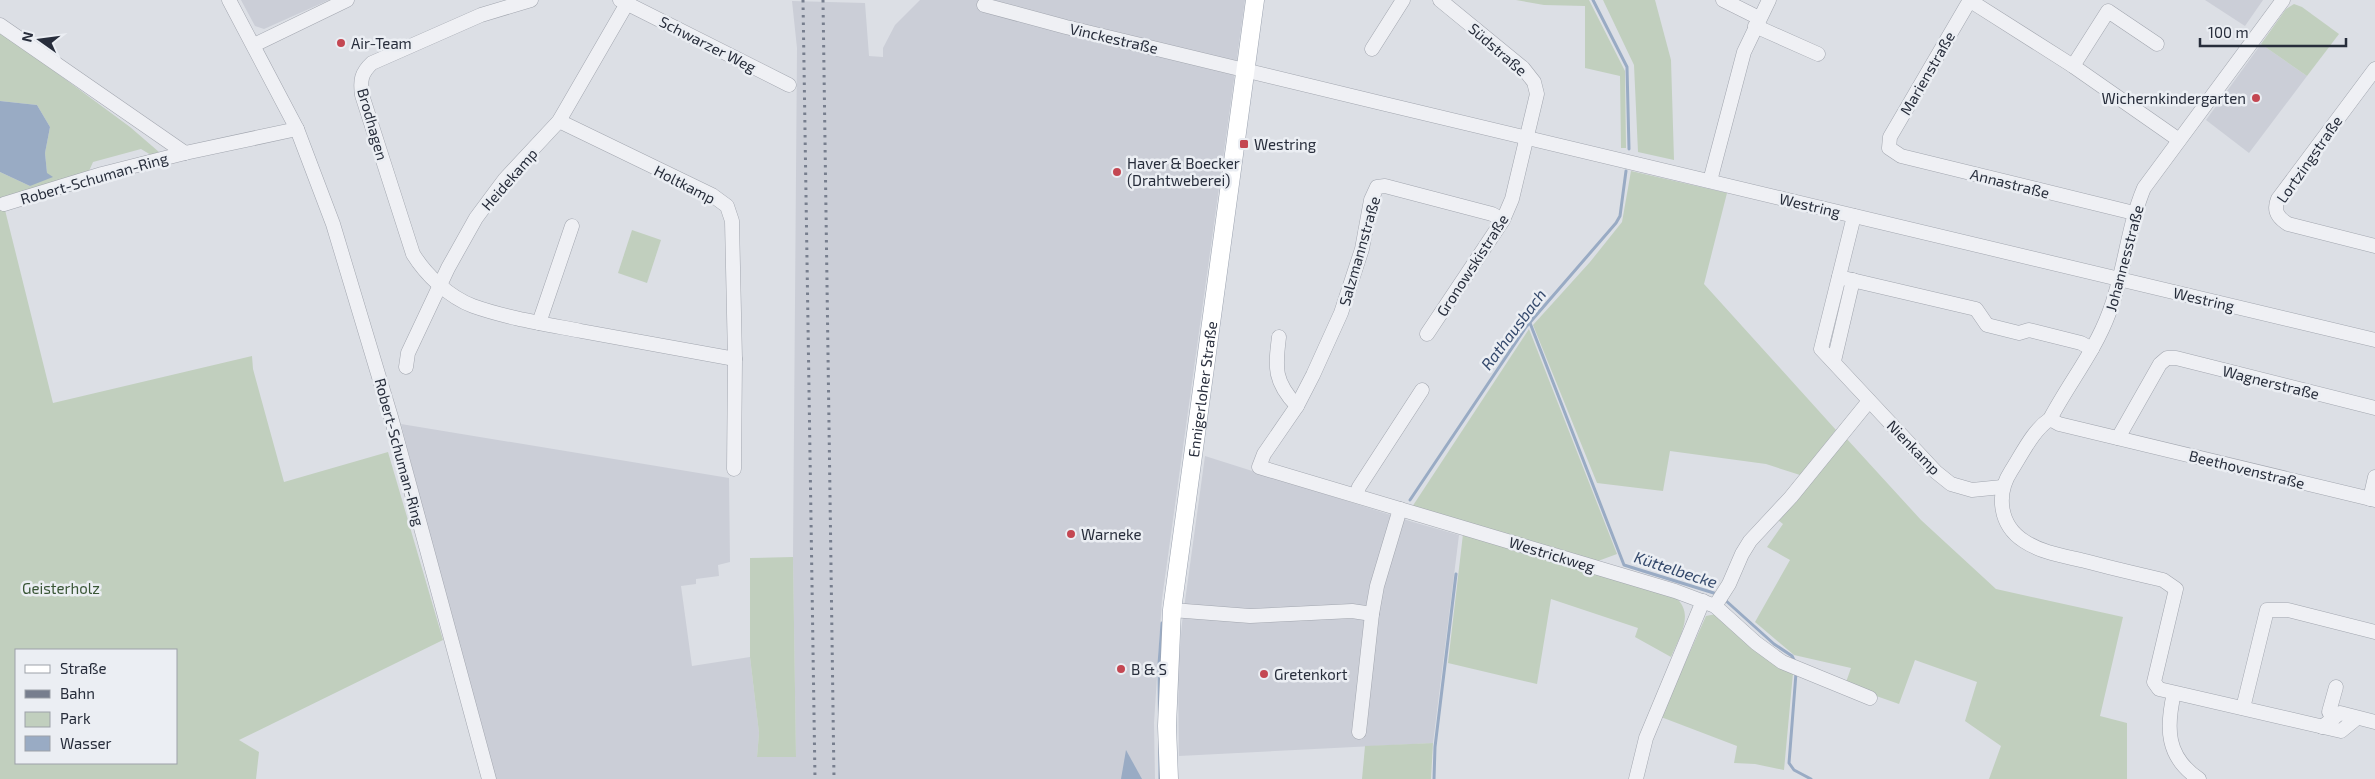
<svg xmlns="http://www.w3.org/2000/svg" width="2375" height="779" font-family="'Exo 2',sans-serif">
	<rect width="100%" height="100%" fill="#dcdfe5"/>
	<g fill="#cbced7">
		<polygon points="241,0 329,0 264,29 255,26"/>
		<polygon points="920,0 1245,0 1162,599 1154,723 1155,779 493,779 401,424 729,478 730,562 718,565 719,576 696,579 696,584 681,586 692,666 750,657 759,733 757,757 796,757 793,557 797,48 792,1 865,3 869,56 883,57 883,48 895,25"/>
		<polygon points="2205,0 2263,0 2245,26"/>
		<polygon points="2261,44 2307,76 2249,153 2206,120"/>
		<polygon points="1205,456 1413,522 1459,535 1433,743 1179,756 1178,670 1182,623"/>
	</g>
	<g fill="#c1cfbe" fill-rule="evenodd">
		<polygon points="1516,0 1589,0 1625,71 1626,148 1621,148 1620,76 1585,68 1585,6 1544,5"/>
		<polygon points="1603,0 1655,0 1671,60 1674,160 1638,152 1634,65"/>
		<polygon points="2294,4 2302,7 2339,34 2307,76 2261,44 2286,9"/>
		<polygon points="0,31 130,127 159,152 151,155 141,149 93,162 89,171 0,199 0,172 30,186 47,173 45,153 50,127 37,105 0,101"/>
		<polygon points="1631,171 1727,193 1704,284 1836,430 1800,475 1766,464 1670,451 1663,491 1597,483 1533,325 1590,262 1622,222"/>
		<path d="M0,210H5L53,403L252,356L253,369L284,482L388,452L443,640L239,740L259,752L256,779H0ZM16,650H176V763H16Z"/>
		<polygon points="632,230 661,240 647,283 618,273"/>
		<polygon points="1529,329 1617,554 1598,561 1412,507"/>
		<polygon points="1846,438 1921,520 1996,589 2123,617 2100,716 2127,723 2127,779 1989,779 2001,746 1965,721 1977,682 1915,660 1899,704 1845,685 1851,668 1794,655 1755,622 1790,560 1767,547 1783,524 1778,520"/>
		<path d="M1463,534L1676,598C1695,614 1679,638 1671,657L1635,637L1638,628L1551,599L1537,684L1448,663Z"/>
		<polygon points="793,557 796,757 757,757 759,733 750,657 750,558"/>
		<polygon points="1716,614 1793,673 1784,770 1755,764 1734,763 1737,746 1661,717 1706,616"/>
		<polygon points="1433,743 1431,779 1362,779 1365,746"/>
	</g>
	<g fill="#99abc4">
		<polygon points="0,101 37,105 50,127 45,153 47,173 53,177 30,186 0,172"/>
		<polygon points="1126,750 1142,779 1121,779"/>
	</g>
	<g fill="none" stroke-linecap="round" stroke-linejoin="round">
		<g stroke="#99abc4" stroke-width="3">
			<polyline points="1593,0 1627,67 1629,149"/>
			<polyline points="1530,323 1624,565 1717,594"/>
			<polyline points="1410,500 1526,327 1616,223 1620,216 1626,171"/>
			<polyline points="1724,599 1774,644 1792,656 1796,664"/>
			<polyline points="1796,673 1789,763 1794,770 1811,779"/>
			<polyline points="1160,779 1159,664 1162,623"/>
			<polyline points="1434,779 1435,747 1456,574"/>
		</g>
		<defs>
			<g id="minor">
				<polyline points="229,0 297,129 333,224 391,417 489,779"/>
				<path d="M531,0L481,15L372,63C361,73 360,81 362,95L413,254C426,275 449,297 473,306C507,318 545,324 581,331C632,340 683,350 735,359"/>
				<polyline points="620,0 789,85"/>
				<polyline points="1723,0 1759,18"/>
				<polyline points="1969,0 2073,66 2179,140"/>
				<polyline points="1970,0 1890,137 1889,148 1901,156 2134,213"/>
				<path d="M2283,0L2144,188C2127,228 2125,272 2109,313C2095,351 2069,383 2050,419C2033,430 2022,454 2011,471C1996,494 1999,525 2024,541C2042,553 2064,556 2085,561C2111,568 2137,574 2163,580L2176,589L2154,682L2159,689L2341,731L2357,718"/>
				<polyline points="984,5 1066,27 1385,104 2375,340"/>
				<polyline points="0,25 185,153"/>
				<polyline points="1755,26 1818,54"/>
				<polyline points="254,45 347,0"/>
				<polyline points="1372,49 1403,0"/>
				<polyline points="2073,66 2108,11 2157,44"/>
				<path d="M2375,69L2278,199C2273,211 2278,218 2288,224L2375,246"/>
				<polyline points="559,121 712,195 727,206 732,221 735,359 734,469"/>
				<polyline points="1710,181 1744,52 1769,0"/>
				<polyline points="4,204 102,174 185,153 297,129"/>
				<polyline points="1854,216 1821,349 1936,472 1951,484 1972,490 2002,487"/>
				<polyline points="1503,220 1492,214 1385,186 1377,187 1371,200 1362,249 1341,313 1313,375 1297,406 1264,454 1259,467 1675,591 1715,606 1756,643 1782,662 1870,698"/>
				<polyline points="1839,277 1976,309 1987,325 2019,333 2029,330 2081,343 2092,349"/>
				<polyline points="539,323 572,226"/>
				<polyline points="1427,334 1503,220 1512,199 1537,94 1534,82 1523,68 1440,0"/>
				<path d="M1279,337C1275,368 1274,382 1297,406"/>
				<polyline points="1834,361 1853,280"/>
				<polyline points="406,367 408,353 448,268 476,218 505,179 559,121 629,0"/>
				<polyline points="2050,419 2059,424 2375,500"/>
				<polyline points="2118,438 2160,364 2167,358 2176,358 2375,408"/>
				<polyline points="1356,495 1359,487 1422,390"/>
				<polyline points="2370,499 2375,477"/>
				<polyline points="1715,606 1729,584 1742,554 1750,541 1791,497 1869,401"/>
				<polyline points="1172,610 1250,616 1352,611 1372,614"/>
				<path d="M2174,693C2166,728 2166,757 2199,779"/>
				<polyline points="2243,708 2267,610 2288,610 2375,632"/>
				<polyline points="2334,718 2329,712 2336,687"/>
				<polyline points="2322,727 2340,713 2375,722"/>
				<polyline points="1359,732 1372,614 1377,586 1400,509"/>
				<polyline points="1636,779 1646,738 1703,601"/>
			</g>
			<g id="major">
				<path id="s1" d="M1169,779L1167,726L1172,610L1255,0"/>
			</g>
		</defs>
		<use href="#minor" stroke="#a2a6af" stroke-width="15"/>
		<use href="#major" stroke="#9ca3b0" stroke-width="19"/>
		<use href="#minor" stroke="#eff0f4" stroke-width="14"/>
		<use href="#major" stroke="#fff" stroke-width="18"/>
		<g stroke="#777e8e" stroke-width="3" stroke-dasharray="2.5 5" stroke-linecap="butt">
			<polyline points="803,0 815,779"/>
			<polyline points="823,0 834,779"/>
		</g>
	</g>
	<g fill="#c44752" stroke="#ebeef3" stroke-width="2">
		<circle cx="341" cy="43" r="5"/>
		<circle cx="2256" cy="98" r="5"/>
		<rect x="1239" y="139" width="10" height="10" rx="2.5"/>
		<circle cx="1117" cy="172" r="5"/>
		<circle cx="1071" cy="534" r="5"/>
		<circle cx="1121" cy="669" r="5"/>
		<circle cx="1264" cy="674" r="5"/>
	</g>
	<g text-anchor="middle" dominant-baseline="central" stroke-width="5" stroke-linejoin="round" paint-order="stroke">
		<g font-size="15" fill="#272d3b" stroke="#ebeef3">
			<text transform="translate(1114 38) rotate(13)">Vinckestraße</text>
			<text transform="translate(708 44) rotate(27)">Schwarzer Weg</text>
			<text transform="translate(1498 49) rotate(41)">Südstraße</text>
			<text transform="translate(1927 73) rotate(-60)">Marienstraße</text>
			<text transform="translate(373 124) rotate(74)">Brodhagen</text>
			<text transform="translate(2309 159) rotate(-55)">Lortzingstraße</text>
			<text transform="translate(94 178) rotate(-16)">Robert-Schuman-Ring</text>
			<text transform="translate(509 179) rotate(-49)">Heidekamp</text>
			<text transform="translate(2010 183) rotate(14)">Annastraße</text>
			<text transform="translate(685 184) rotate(27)">Holtkamp</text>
			<text transform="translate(1810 205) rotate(13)">Westring</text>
			<text transform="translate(1359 251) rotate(-74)">Salzmannstraße</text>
			<text transform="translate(2124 258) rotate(-75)">Johannesstraße</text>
			<text transform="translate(1472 265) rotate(-57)">Gronowskistraße</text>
			<text transform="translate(2204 299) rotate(13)">Westring</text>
			<text transform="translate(2271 382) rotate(14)">Wagnerstraße</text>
			<text stroke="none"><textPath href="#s1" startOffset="392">Ennigerloher Straße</textPath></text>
			<text transform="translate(1914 447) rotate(46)">Nienkamp</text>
			<text transform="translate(400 452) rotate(75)">Robert-Schuman-Ring</text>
			<text transform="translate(2247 469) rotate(14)">Beethovenstraße</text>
			<text transform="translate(1552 554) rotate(17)">Westrickweg</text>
		</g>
		<g font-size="15" fill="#272d3b" stroke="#ebeef3" text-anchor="start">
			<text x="351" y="43">Air-Team</text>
			<text x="2246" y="98" text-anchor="end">Wichernkindergarten</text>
			<text x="1254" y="144">Westring</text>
			<text x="1127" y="163">Haver &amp; Boecker<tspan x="1127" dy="17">(Drahtweberei)</tspan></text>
			<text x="1081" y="534">Warneke</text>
			<text x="1131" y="669">B &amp; S</text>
			<text x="1274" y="674">Gretenkort</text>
		</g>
		<g font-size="15" fill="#395535" stroke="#ebeef3">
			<text x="61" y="588">Geisterholz</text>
		</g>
		<g font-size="16" font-style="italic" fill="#34496c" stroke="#ebeef3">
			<text transform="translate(1513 329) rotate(-53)">Rathausbach</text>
			<text transform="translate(1676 569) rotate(18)">Küttelbecke</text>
		</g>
	</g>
	<rect x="15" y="649" width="162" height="115" fill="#ebeef3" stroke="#9da1a9"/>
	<rect x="25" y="665" width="25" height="8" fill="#ffffff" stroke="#9da1a9"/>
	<text x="60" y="674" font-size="15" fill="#272d3b">Straße</text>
	<rect x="25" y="690" width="25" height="8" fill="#777e8e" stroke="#9da1a9"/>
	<text x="60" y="699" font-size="15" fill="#272d3b">Bahn</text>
	<rect x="25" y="712" width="25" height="15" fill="#c1cfbe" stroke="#9da1a9"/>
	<text x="60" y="724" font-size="15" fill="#272d3b">Park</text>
	<rect x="25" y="736" width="25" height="15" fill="#99abc4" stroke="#9da1a9"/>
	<text x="60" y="749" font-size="15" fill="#272d3b">Wasser</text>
	<g transform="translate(40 40) rotate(284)" stroke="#ebeef3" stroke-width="4" paint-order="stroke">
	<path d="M0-4L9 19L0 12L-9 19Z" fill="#272d3b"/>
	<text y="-8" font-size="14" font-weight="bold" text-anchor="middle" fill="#272d3b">N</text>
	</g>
	<path d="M2200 38v8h146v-8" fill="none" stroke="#272d3b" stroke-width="2.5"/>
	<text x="2208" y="38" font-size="15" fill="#272d3b" stroke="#ebeef3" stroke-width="4" paint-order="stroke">100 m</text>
</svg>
